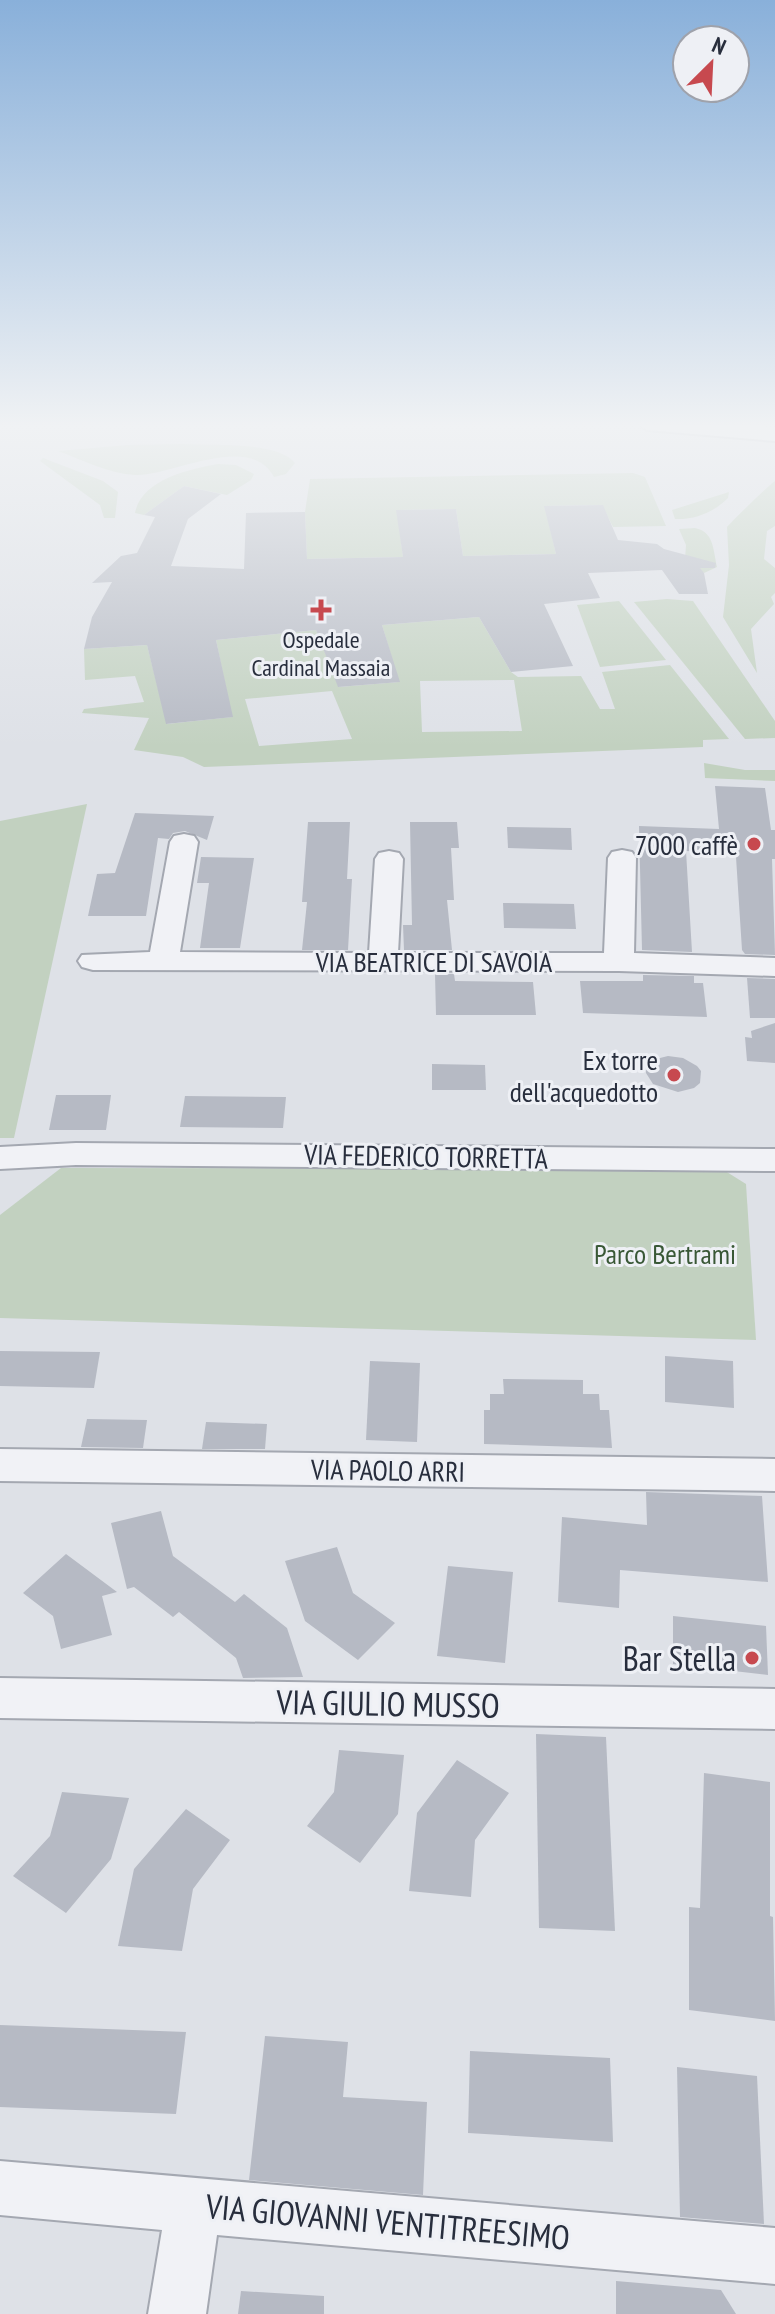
<svg xmlns="http://www.w3.org/2000/svg" width="775" height="2314" font-family="'PT Sans Narrow',sans-serif">
	<rect width="100%" height="100%" fill="#dee1e7"/>
	<g fill="#c2d1c0" fill-rule="evenodd">
		<path d="M184,444C212,446 277,441 295,463L286,474L274,477C250,431 169,477 135,475C109,474 83,460 58,451L128,445Z"/>
		<polygon points="43,458 103,481 118,492 115,518 104,518 100,505 40,461"/>
		<path d="M218,464L236,465L254,474L251,480L227,495L184,486L144,515L135,513C141,480 189,469 218,464Z"/>
		<polygon points="633,473 645,477 666,526 613,527 602,505 545,506 556,554 463,556 456,509 397,510 403,557 307,559 305,512 310,479"/>
		<path d="M775,481V526L767,531L764,559L775,568V593L771,597L774,604L751,629L757,673L723,617L729,565L727,527C731,522 771,483 775,481Z"/>
		<path d="M729,492L728,498C714,512 695,520 675,519L672,510Z"/>
		<path d="M695,528C714,532 713,549 717,567L704,573L685,559L686,545L679,529Z"/>
		<polygon points="667,599 693,601 775,721 775,738 745,739 634,602"/>
		<polygon points="619,601 666,660 600,667 577,605"/>
		<path d="M479,617L511,672L518,677L581,676L600,709H615L602,672L670,665L729,739L703,740V747L204,767L183,757L134,750L149,718L82,713L84,709L144,702L135,676L85,680L84,649L147,645L167,724L232,717L216,640L316,630L339,687L399,682L382,625ZM514,680L522,731L422,732L420,681ZM332,691L352,739L259,746L245,699Z"/>
		<polygon points="704,763 745,770 775,770 775,781 705,778"/>
		<polygon points="87,804 14,1138 0,1138 0,821"/>
		<polygon points="61,1168 722,1169 746,1184 756,1340 0,1318 0,1215"/>
	</g>
	<g fill="#b6bac4">
		<polygon points="184,486 221,494 188,519 171,566 244,569 246,513 305,512 307,559 403,557 396,510 456,509 463,556 556,554 544,506 603,505 618,540 657,544 664,549 716,563 715,568 700,568 704,573 708,594 679,594 662,570 588,573 600,598 544,604 573,666 511,672 479,617 382,625 400,682 338,687 316,630 216,640 233,717 166,724 147,645 84,649 92,617 112,582 92,583 121,556 137,553 155,517 144,515"/>
		<polygon points="715,786 765,788 771,830 775,830 775,859 772,859 775,955 745,954 742,950 736,857 733,853 686,851 692,952 642,950 639,826 719,829"/>
		<polygon points="135,813 214,816 207,840 185,831 173,833 169,839 158,838 146,916 88,916 97,874 115,873"/>
		<polygon points="308,822 350,822 347,879 352,879 348,950 302,950 307,902 302,902"/>
		<polygon points="410,822 457,822 459,848 451,848 454,900 447,900 452,950 404,950 403,925 412,925"/>
		<polygon points="507,827 571,828 572,850 508,848"/>
		<polygon points="201,857 254,858 240,948 200,948 209,883 197,883"/>
		<polygon points="503,903 574,904 576,929 504,928"/>
		<polygon points="435,974 454,974 455,981 533,982 536,1015 436,1015"/>
		<polygon points="643,975 694,976 694,983 703,983 707,1017 583,1013 580,981 643,981"/>
		<polygon points="747,978 775,979 775,1018 750,1018"/>
		<polygon points="775,1023 775,1063 747,1061 745,1037 752,1038 751,1031"/>
		<polygon points="668,1056 683,1058 697,1066 701,1071 700,1083 694,1088 678,1092 653,1084 646,1073 646,1068 656,1059"/>
		<polygon points="432,1064 485,1065 486,1090 432,1090"/>
		<polygon points="56,1095 111,1095 106,1130 49,1130"/>
		<polygon points="185,1096 286,1097 283,1128 180,1127"/>
		<polygon points="0,1351 100,1352 94,1388 0,1386"/>
		<polygon points="665,1356 733,1361 734,1408 665,1402"/>
		<polygon points="370,1361 420,1363 417,1442 366,1440"/>
		<polygon points="503,1379 583,1380 583,1394 599,1394 600,1410 609,1410 612,1448 484,1444 484,1410 490,1410 490,1394 504,1394"/>
		<polygon points="87,1419 147,1420 143,1448 81,1447"/>
		<polygon points="206,1422 267,1424 265,1449 202,1449"/>
		<polygon points="646,1492 762,1496 768,1582 620,1570 619,1608 558,1602 562,1517 647,1525"/>
		<polygon points="161,1511 173,1556 235,1602 244,1594 287,1628 303,1677 243,1678 236,1658 179,1612 173,1617 134,1587 127,1589 111,1523"/>
		<polygon points="337,1547 353,1593 395,1623 358,1660 305,1621 285,1561"/>
		<polygon points="66,1554 117,1592 102,1596 112,1635 61,1649 53,1616 23,1593"/>
		<polygon points="448,1566 513,1572 505,1663 437,1656"/>
		<polygon points="673,1616 766,1626 768,1675 673,1664"/>
		<polygon points="536,1734 606,1737 615,1931 539,1928"/>
		<polygon points="339,1750 404,1755 398,1814 360,1863 307,1826 334,1792"/>
		<polygon points="457,1760 509,1793 475,1840 471,1897 409,1891 417,1813"/>
		<polygon points="704,1773 770,1782 770,1916 773,1917 775,2021 689,2010 689,1907 700,1908"/>
		<polygon points="62,1792 129,1798 111,1859 66,1913 13,1876 50,1836"/>
		<polygon points="186,1809 230,1840 193,1889 182,1951 118,1946 134,1869"/>
		<polygon points="0,2025 186,2032 176,2114 0,2107"/>
		<polygon points="265,2036 348,2042 343,2097 427,2102 423,2195 249,2180"/>
		<polygon points="470,2051 610,2058 613,2142 468,2133"/>
		<polygon points="677,2067 757,2076 764,2224 680,2217"/>
		<polygon points="616,2281 721,2290 736,2314 616,2314"/>
		<polygon points="241,2291 324,2296 324,2314 238,2314"/>
	</g>
	<g fill="none" stroke-linecap="round" stroke-linejoin="round">
		<defs>
			<g id="minor">
				<polygon points="184,834 194,836 198,842 180,952 369,953 375,859 379,853 389,851 399,853 403,859 398,953 604,953 608,858 612,852 622,850 632,852 636,858 634,953 775,958 775,976 619,971 93,970 82,967 78,961 82,955 150,952 170,842 174,836"/>
				<polygon points="76,1143 775,1149 775,1171 76,1165 0,1169 0,1147"/>
				<polygon points="0,1449 775,1459 775,1491 0,1481"/>
				<polygon points="0,1678 775,1689 775,1729 0,1718"/>
				<polygon points="0,2161 775,2228 775,2284 217,2235 206,2314 148,2314 162,2230 0,2215"/>
			</g>
			<polygon id="tertiary" points="636,423 735,423 775,427 775,441 647,430"/>
		</defs>
		<use href="#minor" stroke="#a4a8b1" stroke-width="4"/>
		<use href="#tertiary" stroke="#a4a8b1" stroke-width="4"/>
		<use href="#minor" fill="#f1f2f6" fill-rule="evenodd"/>
		<use href="#tertiary" fill="#f1f2f6" fill-rule="evenodd"/>
	</g>
	<linearGradient id="sky" x2="0" y2="1"><stop stop-color="#89b0da"/><stop offset="0.57" stop-color="#f0f2f4"/><stop offset="1" stop-color="#f0f2f4" stop-opacity="0"/></linearGradient>
	<rect width="775" height="747" fill="url(#sky)"/>
	<g fill="#c7494f" stroke="#eef0f5" stroke-width="3">
		<path d="M317 598h8v8h8v8h-8v8h-8v-8h-8v-8h8z"/>
		<circle cx="754" cy="844" r="8"/>
		<circle cx="674" cy="1075" r="8"/>
		<circle cx="752" cy="1658" r="8"/>
	</g>
	<g text-anchor="middle" dominant-baseline="central" stroke-width="6" stroke-linejoin="round" paint-order="stroke">
		<g font-size="24" fill="#282e3d" stroke="#eef0f5">
			<text x="321" y="639">Ospedale<tspan x="321" dy="28">Cardinal Massaia</tspan></text>
		</g>
		<g font-size="28" fill="#282e3d" stroke="#eef0f5" text-anchor="end">
			<text x="738" y="844">7000 caffè</text>
			<text x="658" y="1059">Ex torre<tspan x="658" dy="32">dell'acquedotto</tspan></text>
		</g>
		<g font-size="28" fill="#282e3d" stroke="#eef0f5">
			<text x="434" y="961">VIA BEATRICE DI SAVOIA</text>
			<text transform="translate(426 1156) rotate(1)">VIA FEDERICO TORRETTA</text>
			<text transform="translate(388 1470) rotate(1)">VIA PAOLO ARRI</text>
		</g>
		<g font-size="28" fill="#395836" stroke="#eef0f5">
			<text x="665" y="1253">Parco Bertrami</text>
		</g>
		<g font-size="34" fill="#282e3d" stroke="#eef0f5" text-anchor="end">
			<text x="736" y="1658">Bar Stella</text>
		</g>
		<g font-size="34" fill="#282e3d" stroke="#eef0f5">
			<text transform="translate(388 1703) rotate(1)">VIA GIULIO MUSSO</text>
			<text transform="translate(388 2221) rotate(5)">VIA GIOVANNI VENTITREESIMO</text>
		</g>
	</g>
	<g transform="translate(711 64) rotate(24)"><circle r="38" fill="#eef0f5" stroke="#9fa2ab" stroke-width="2"/>
	<path d="M0-6L14 30L0 20L-14 30Z" fill="#c7494f"/>
	<text y="-12" font-size="22" font-weight="bold" text-anchor="middle" fill="#282e3d">N</text>
	</g>
</svg>
